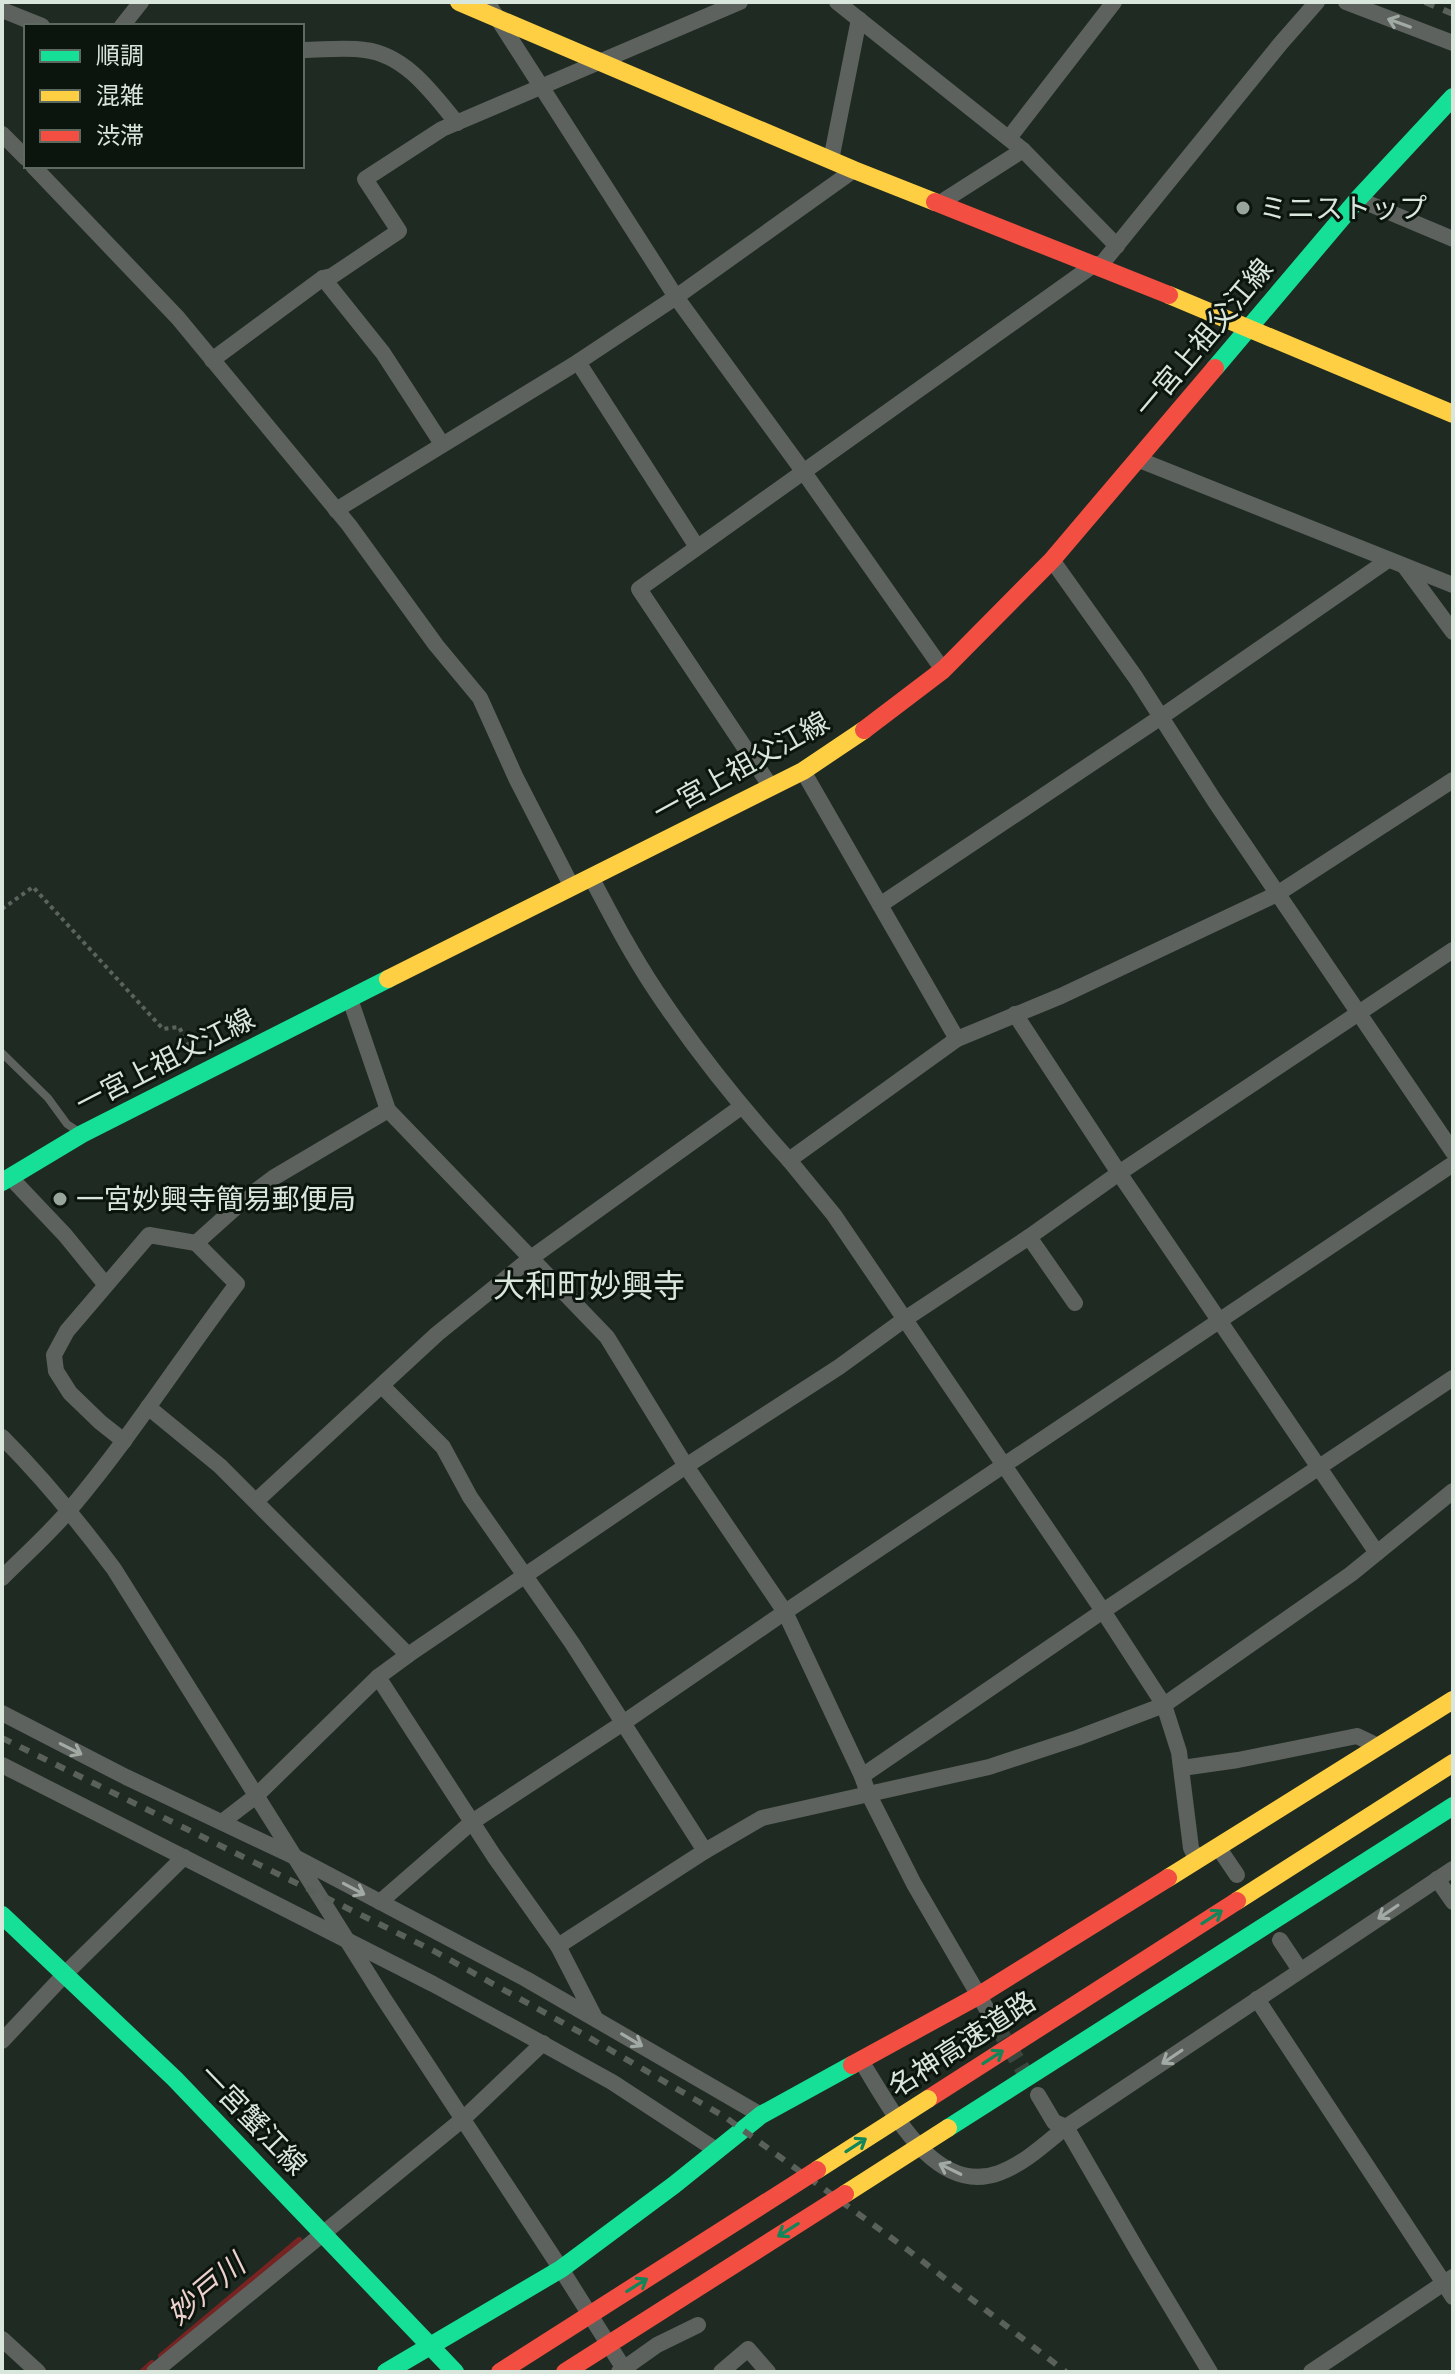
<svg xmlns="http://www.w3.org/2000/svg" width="1455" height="2374" font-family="'Times New Roman','Noto Sans JP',serif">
	<rect width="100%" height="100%" fill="#1f2b22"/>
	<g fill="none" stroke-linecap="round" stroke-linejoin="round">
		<g stroke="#762322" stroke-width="6">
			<polyline points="161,2356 299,2240"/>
			<polyline points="142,2372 152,2363"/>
		</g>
		<polyline stroke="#3b473e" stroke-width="16" stroke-dasharray="16 8" stroke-linecap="butt" points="996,2025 1031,2083"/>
		<polyline stroke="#5c625e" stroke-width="4" stroke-dasharray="4 4" stroke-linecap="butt" points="2,909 33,887 163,1029 179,1027 194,1055"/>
		<polyline stroke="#5e625e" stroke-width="8" points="2,1053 48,1098 67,1124 79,1132"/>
		<g stroke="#5e625e" stroke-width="16">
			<polyline points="487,2 676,297 803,471 943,670"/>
			<polyline points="837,2 1023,150 1117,246"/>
			<polyline points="1346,2 1453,43"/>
			<polyline points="2,10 42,26"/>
			<polyline points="122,26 141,2"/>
			<path d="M302,50C323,50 345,47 365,50C406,55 433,94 457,123"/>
			<polyline points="2,134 26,158"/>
			<polyline points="1009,138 1114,2"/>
			<polyline points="831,160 859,19"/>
			<polyline points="33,166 178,318 349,525 436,645 480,698 516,778 572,887"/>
			<polyline points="1358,199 1453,239"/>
			<polyline points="940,203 1023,150"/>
			<polyline points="1100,266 1281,43 1317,2"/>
			<polyline points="323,278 383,353 442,444"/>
			<polyline points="212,360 323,278 332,276 399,231 365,179 442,129 740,2"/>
			<polyline points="578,362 697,547"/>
			<polyline points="1137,459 1453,585"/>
			<polyline points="336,510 578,362 676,297 854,170"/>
			<polyline points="1052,560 1136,678 1214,800 1453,1152"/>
			<polyline points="1405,567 1453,632"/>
			<polyline points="803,771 957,1039"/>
			<polyline points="771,787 639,589 1095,264"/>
			<path d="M592,879C612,917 632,955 656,991C696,1051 741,1107 789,1160"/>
			<polyline points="880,905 1161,717 1388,560"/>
			<polyline points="350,999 388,1110 607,1337 686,1466 785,1612 862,1776 868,1793 914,1884 996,2025"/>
			<polyline points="1015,1014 1119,1173 1377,1553"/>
			<polyline points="10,1177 65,1235 105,1284"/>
			<polyline points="1029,1237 1075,1303"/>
			<polyline points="382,1386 443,1447 470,1497 572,1643 705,1851"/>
			<polyline points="148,1407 220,1466 408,1655"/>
			<path d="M2,1437C43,1478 79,1522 114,1569L382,1996L561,2269L626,2372"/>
			<polyline points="124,1441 100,1422 70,1393 56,1371 54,1355 67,1331 149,1235 196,1243 244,1200 273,1178 388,1110"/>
			<polyline points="256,1501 437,1334 531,1258 741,1107"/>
			<path d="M2,1578C25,1555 50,1533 71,1508C131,1437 181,1358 237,1284L196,1243"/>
			<polyline points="378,1677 494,1856 558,1946 594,2016"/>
			<polyline points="2,1713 126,1777 295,1857 526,1979 761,2115"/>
			<polyline points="2,1765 433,1984 516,2029 612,2082 716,2150"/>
			<polyline points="1182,1768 1238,1760 1357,1736 1378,1746"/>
			<polyline points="862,1776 1103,1611 1453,1378"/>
			<polyline points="222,1822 257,1795 378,1677 408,1655 686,1466 839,1367 905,1319 1029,1237 1119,1173 1453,950"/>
			<polyline points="1218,1847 1237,1875"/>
			<polyline points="1197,1860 1191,1848 1179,1752 1164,1705 1103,1611 834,1215 789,1160 957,1039 1061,996 1277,894 1453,780"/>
			<polyline points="1437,1879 1453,1902"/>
			<polyline points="380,1902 472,1822 623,1723 785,1612 1453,1164"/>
			<polyline points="1280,1940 1300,1970"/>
			<polyline points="558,1946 705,1851 762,1818 989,1767 1077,1738 1164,1705 1351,1574 1453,1491"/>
			<polyline points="1257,1999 1453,2297"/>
			<polyline points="2,2041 66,1973 184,1857"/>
			<path d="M861,2061C890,2106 933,2197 999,2173C1024,2164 1046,2143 1066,2127L1453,1869"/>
			<polyline points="1038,2095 1054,2122 1066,2127 1141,2257 1210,2372"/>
			<polyline points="2,2339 38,2372"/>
			<polyline points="154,2372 463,2119 543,2043"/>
			<polyline points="619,2372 657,2345 698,2325"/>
			<polyline points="721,2372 748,2349 768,2372"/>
			<polyline points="1311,2372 1453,2277"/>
		</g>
		<g stroke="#16e098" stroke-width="18">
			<polyline points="1215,368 1358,199 1453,97"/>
			<polyline points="2,1182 82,1134 388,979"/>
			<polyline points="2,1915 175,2079 455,2372"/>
			<polyline points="948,2128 1453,1806"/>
			<polyline points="386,2372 561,2269 674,2185 761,2115 852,2065"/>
		</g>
		<g stroke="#ffcf43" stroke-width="18">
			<polyline points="459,2 854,170 935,202"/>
			<polyline points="1169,295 1453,414"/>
			<polyline points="388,979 803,771 864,730"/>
			<polyline points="1168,1878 1453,1700"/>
			<polyline points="1237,1901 1453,1763"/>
		</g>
		<g stroke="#f24e42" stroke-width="18">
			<polyline points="935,202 1169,295"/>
			<polyline points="864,730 943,670 1052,560 1215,368"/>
			<polyline points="852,2065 978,1996 1168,1878"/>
			<polyline points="928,2099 1237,1901"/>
		</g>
		<g stroke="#5a615b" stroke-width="6" stroke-dasharray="10 10" stroke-linecap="butt">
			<polyline points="1425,2 1453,14"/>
			<polyline points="2,1738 434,1951 583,2034 725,2117 908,2250 1066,2372"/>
		</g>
		<g stroke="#ffcf43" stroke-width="18">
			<polyline points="817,2170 928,2099"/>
			<polyline points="845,2194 948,2128"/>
		</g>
		<g stroke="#f24e42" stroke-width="18">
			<polyline points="500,2372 817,2170"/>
			<polyline points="565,2372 845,2194"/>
		</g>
	</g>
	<defs><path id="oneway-shaft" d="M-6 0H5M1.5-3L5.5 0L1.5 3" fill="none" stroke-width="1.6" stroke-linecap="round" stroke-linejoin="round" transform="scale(2)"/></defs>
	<g stroke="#a2aba3">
		<use href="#oneway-shaft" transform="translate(1399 23) rotate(-160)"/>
		<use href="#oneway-shaft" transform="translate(71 1749) rotate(27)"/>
		<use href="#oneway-shaft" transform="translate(354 1889) rotate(28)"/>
		<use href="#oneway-shaft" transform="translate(1388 1912) rotate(146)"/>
		<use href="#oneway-shaft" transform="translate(632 2040) rotate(31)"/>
		<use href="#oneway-shaft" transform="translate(1172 2057) rotate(146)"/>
		<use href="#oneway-shaft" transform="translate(950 2169) rotate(-154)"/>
	</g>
	<g stroke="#128559">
		<use href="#oneway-shaft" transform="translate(1212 1917) rotate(-33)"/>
		<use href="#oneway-shaft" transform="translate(993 2057) rotate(-33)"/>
		<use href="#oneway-shaft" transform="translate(856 2145) rotate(-33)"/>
		<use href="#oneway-shaft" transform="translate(788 2230) rotate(148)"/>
		<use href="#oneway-shaft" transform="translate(637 2285) rotate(-32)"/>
	</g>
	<g fill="#98a59a" stroke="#0c150d" stroke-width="3">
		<circle cx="1243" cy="208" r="8"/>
		<circle cx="60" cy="1199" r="8"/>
	</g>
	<g text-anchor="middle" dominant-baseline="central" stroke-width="6" stroke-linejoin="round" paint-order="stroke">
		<g font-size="28" fill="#d9e6db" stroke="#0c150d" text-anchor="start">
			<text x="1259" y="208">ミニストップ</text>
			<text x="76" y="1199">一宮妙興寺簡易郵便局</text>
		</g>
		<g font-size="28" fill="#d9e6db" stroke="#0c150d">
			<text transform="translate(1204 338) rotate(-50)">一宮上祖父江線</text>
			<text transform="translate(741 767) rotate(-29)">一宮上祖父江線</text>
			<text transform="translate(165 1061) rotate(-27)">一宮上祖父江線</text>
			<text transform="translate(962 2044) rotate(-33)">名神高速道路</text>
			<text transform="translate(253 2120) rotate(46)">一宮蟹江線</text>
		</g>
		<g font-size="30" font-style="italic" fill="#ecd0ce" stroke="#0c150d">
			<text transform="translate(206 2289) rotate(-40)">妙戸川</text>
		</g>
		<g font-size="32" fill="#d9e6db" stroke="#0c150d">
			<text x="589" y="1286">大和町妙興寺</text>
		</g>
	</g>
	<rect width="1455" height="2374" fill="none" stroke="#d9e6db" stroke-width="8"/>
	<rect x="24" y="24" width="280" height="144" fill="#0c150d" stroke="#5e695f" stroke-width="2"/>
	<rect x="40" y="50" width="40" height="12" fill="#16e098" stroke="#5e695f" stroke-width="2"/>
	<text x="96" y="64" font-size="24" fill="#d9e6db">順調</text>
	<rect x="40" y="90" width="40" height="12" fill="#ffcf43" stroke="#5e695f" stroke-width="2"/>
	<text x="96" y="104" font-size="24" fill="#d9e6db">混雑</text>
	<rect x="40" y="130" width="40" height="12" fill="#f24e42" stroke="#5e695f" stroke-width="2"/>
	<text x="96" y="144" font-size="24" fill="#d9e6db">渋滞</text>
</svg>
